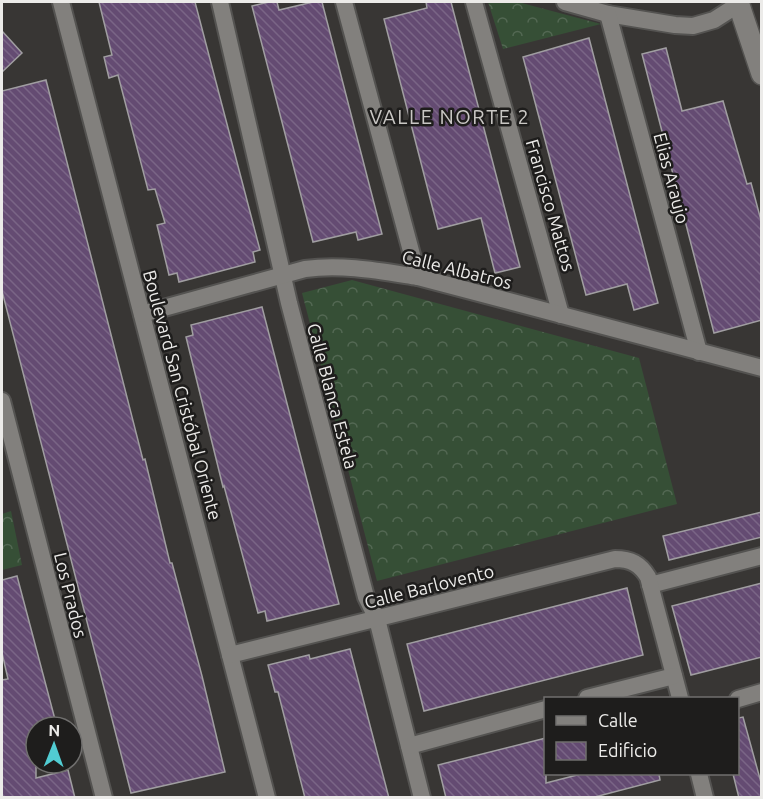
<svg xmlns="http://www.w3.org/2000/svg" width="763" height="799" font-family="Ubuntu,sans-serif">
	<defs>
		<pattern id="forest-crowns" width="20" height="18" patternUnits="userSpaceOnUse" patternTransform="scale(1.5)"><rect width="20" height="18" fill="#364f36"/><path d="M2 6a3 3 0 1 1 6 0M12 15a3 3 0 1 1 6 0" fill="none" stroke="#536853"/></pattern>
		<pattern id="building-back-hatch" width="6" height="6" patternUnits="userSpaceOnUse" patternTransform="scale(1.5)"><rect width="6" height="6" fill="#644b72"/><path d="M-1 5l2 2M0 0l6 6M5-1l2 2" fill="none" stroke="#7a6586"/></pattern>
	</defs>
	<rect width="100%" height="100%" fill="#383634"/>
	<g fill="url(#forest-crowns)">
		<polygon points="488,2 518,2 601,24 503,49"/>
		<polygon points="352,280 639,358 677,504 377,581 302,293"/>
		<polygon points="11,511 22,565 2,570 2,514"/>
	</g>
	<g fill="url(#building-back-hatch)" stroke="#a09ea1" stroke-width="1.5">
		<polygon points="99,2 195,2 260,250 253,252 255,262 179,282 177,273 169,275 157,225 165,223 155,189 148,190 118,75 109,78 104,57 112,55"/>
		<polygon points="269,2 277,2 279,10 313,2 322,2 382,234 358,240 356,232 313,242 252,6"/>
		<polygon points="426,2 451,2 520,267 495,273 481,218 438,229 384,19 427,8"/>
		<polygon points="2,31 22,53 2,72"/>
		<polygon points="589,38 658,303 634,310 627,284 586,295 523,57"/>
		<polygon points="666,48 682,111 723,101 747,184 751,183 762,224 762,320 714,333 642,54"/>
		<polygon points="46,80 143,460 145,459 170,563 172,563 202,676 225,772 131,793 2,291 2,91"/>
		<polygon points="262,307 339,604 267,621 265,611 258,613 224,486 223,487 186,337 193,335 191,325"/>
		<polygon points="762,512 762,537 669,560 663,536"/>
		<polygon points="17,576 57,727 36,727 36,778 68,770 75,798 2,798 2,680 8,679 2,653 2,580"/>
		<polygon points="762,583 762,657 691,675 672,606"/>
		<polygon points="627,588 643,655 424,711 407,644"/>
		<polygon points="350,649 389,798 305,798 278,692 275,692 268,665 309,655 310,659"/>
		<polygon points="743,717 762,786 762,798 739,798 733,774 738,774 738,718"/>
		<polygon points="546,738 546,783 581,774 659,774 660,780 591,798 446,798 438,765"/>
	</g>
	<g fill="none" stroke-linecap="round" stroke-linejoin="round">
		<defs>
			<g id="minor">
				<polyline points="61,2 267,798"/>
				<polyline points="220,2 289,303 366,597 377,619 422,798"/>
				<polyline points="344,2 418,277"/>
				<polyline points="474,2 561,315"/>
				<polyline points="565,2 608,14 675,25 693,26 714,20 739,4"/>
				<polyline points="608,14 699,352"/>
				<path d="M142,314L305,269C343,264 379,271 418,277L762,368"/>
				<polyline points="2,401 104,798"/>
				<polyline points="650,585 762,556"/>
				<path d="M230,655L615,559C631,559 640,564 648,577L680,698"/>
				<polyline points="587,698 674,676"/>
				<polyline points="738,699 762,692"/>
				<polyline points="409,746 546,709"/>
				<polyline points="699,774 705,798"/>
			</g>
			<polyline id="tertiary" points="738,2 762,74"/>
		</defs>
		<use href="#minor" stroke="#545351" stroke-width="20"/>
		<use href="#tertiary" stroke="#545351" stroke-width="24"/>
		<use href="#minor" stroke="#82807d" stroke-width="16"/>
		<use href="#tertiary" stroke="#82807d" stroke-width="21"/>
	</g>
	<g text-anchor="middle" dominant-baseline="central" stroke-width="5" stroke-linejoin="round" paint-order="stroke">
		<g font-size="18" fill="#ecebe9" stroke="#1e1d1c">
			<text transform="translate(672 178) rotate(75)">Elias Araujo</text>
			<text transform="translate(551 205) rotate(74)">Francisco Mattos</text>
			<text transform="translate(457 269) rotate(14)">Calle Albatros</text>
			<text transform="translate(183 395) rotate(75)">Boulevard San Cristóbal Oriente</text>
			<text transform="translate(333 396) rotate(75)">Calle Blanca Estela</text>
			<text transform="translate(429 586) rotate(-14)">Calle Barlovento</text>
			<text transform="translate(71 595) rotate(76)">Los Prados</text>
		</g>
		<g font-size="20" letter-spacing="1.5" fill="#c9c7c4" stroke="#1e1d1c">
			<text x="450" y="116">VALLE NORTE 2</text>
		</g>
	</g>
	<rect width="763" height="799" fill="none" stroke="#ecebe9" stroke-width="6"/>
	<rect x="544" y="697" width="195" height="78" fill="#1e1d1c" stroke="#706f6e" stroke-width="1.5"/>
	<rect x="556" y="716" width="30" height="9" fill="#82807d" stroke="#706f6e" stroke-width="1.5"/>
	<text x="598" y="727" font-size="18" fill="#ecebe9">Calle</text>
	<rect x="556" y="742" width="30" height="18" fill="url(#building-back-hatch)" stroke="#706f6e" stroke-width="1.5"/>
	<text x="598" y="757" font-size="18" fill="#ecebe9">Edificio</text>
	<g transform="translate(54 745) rotate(1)"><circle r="28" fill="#1e1d1c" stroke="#706f6e" stroke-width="1.5"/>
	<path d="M0-4.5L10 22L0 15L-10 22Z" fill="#51ccd2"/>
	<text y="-9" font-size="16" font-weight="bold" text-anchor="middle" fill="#ecebe9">N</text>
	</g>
</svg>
